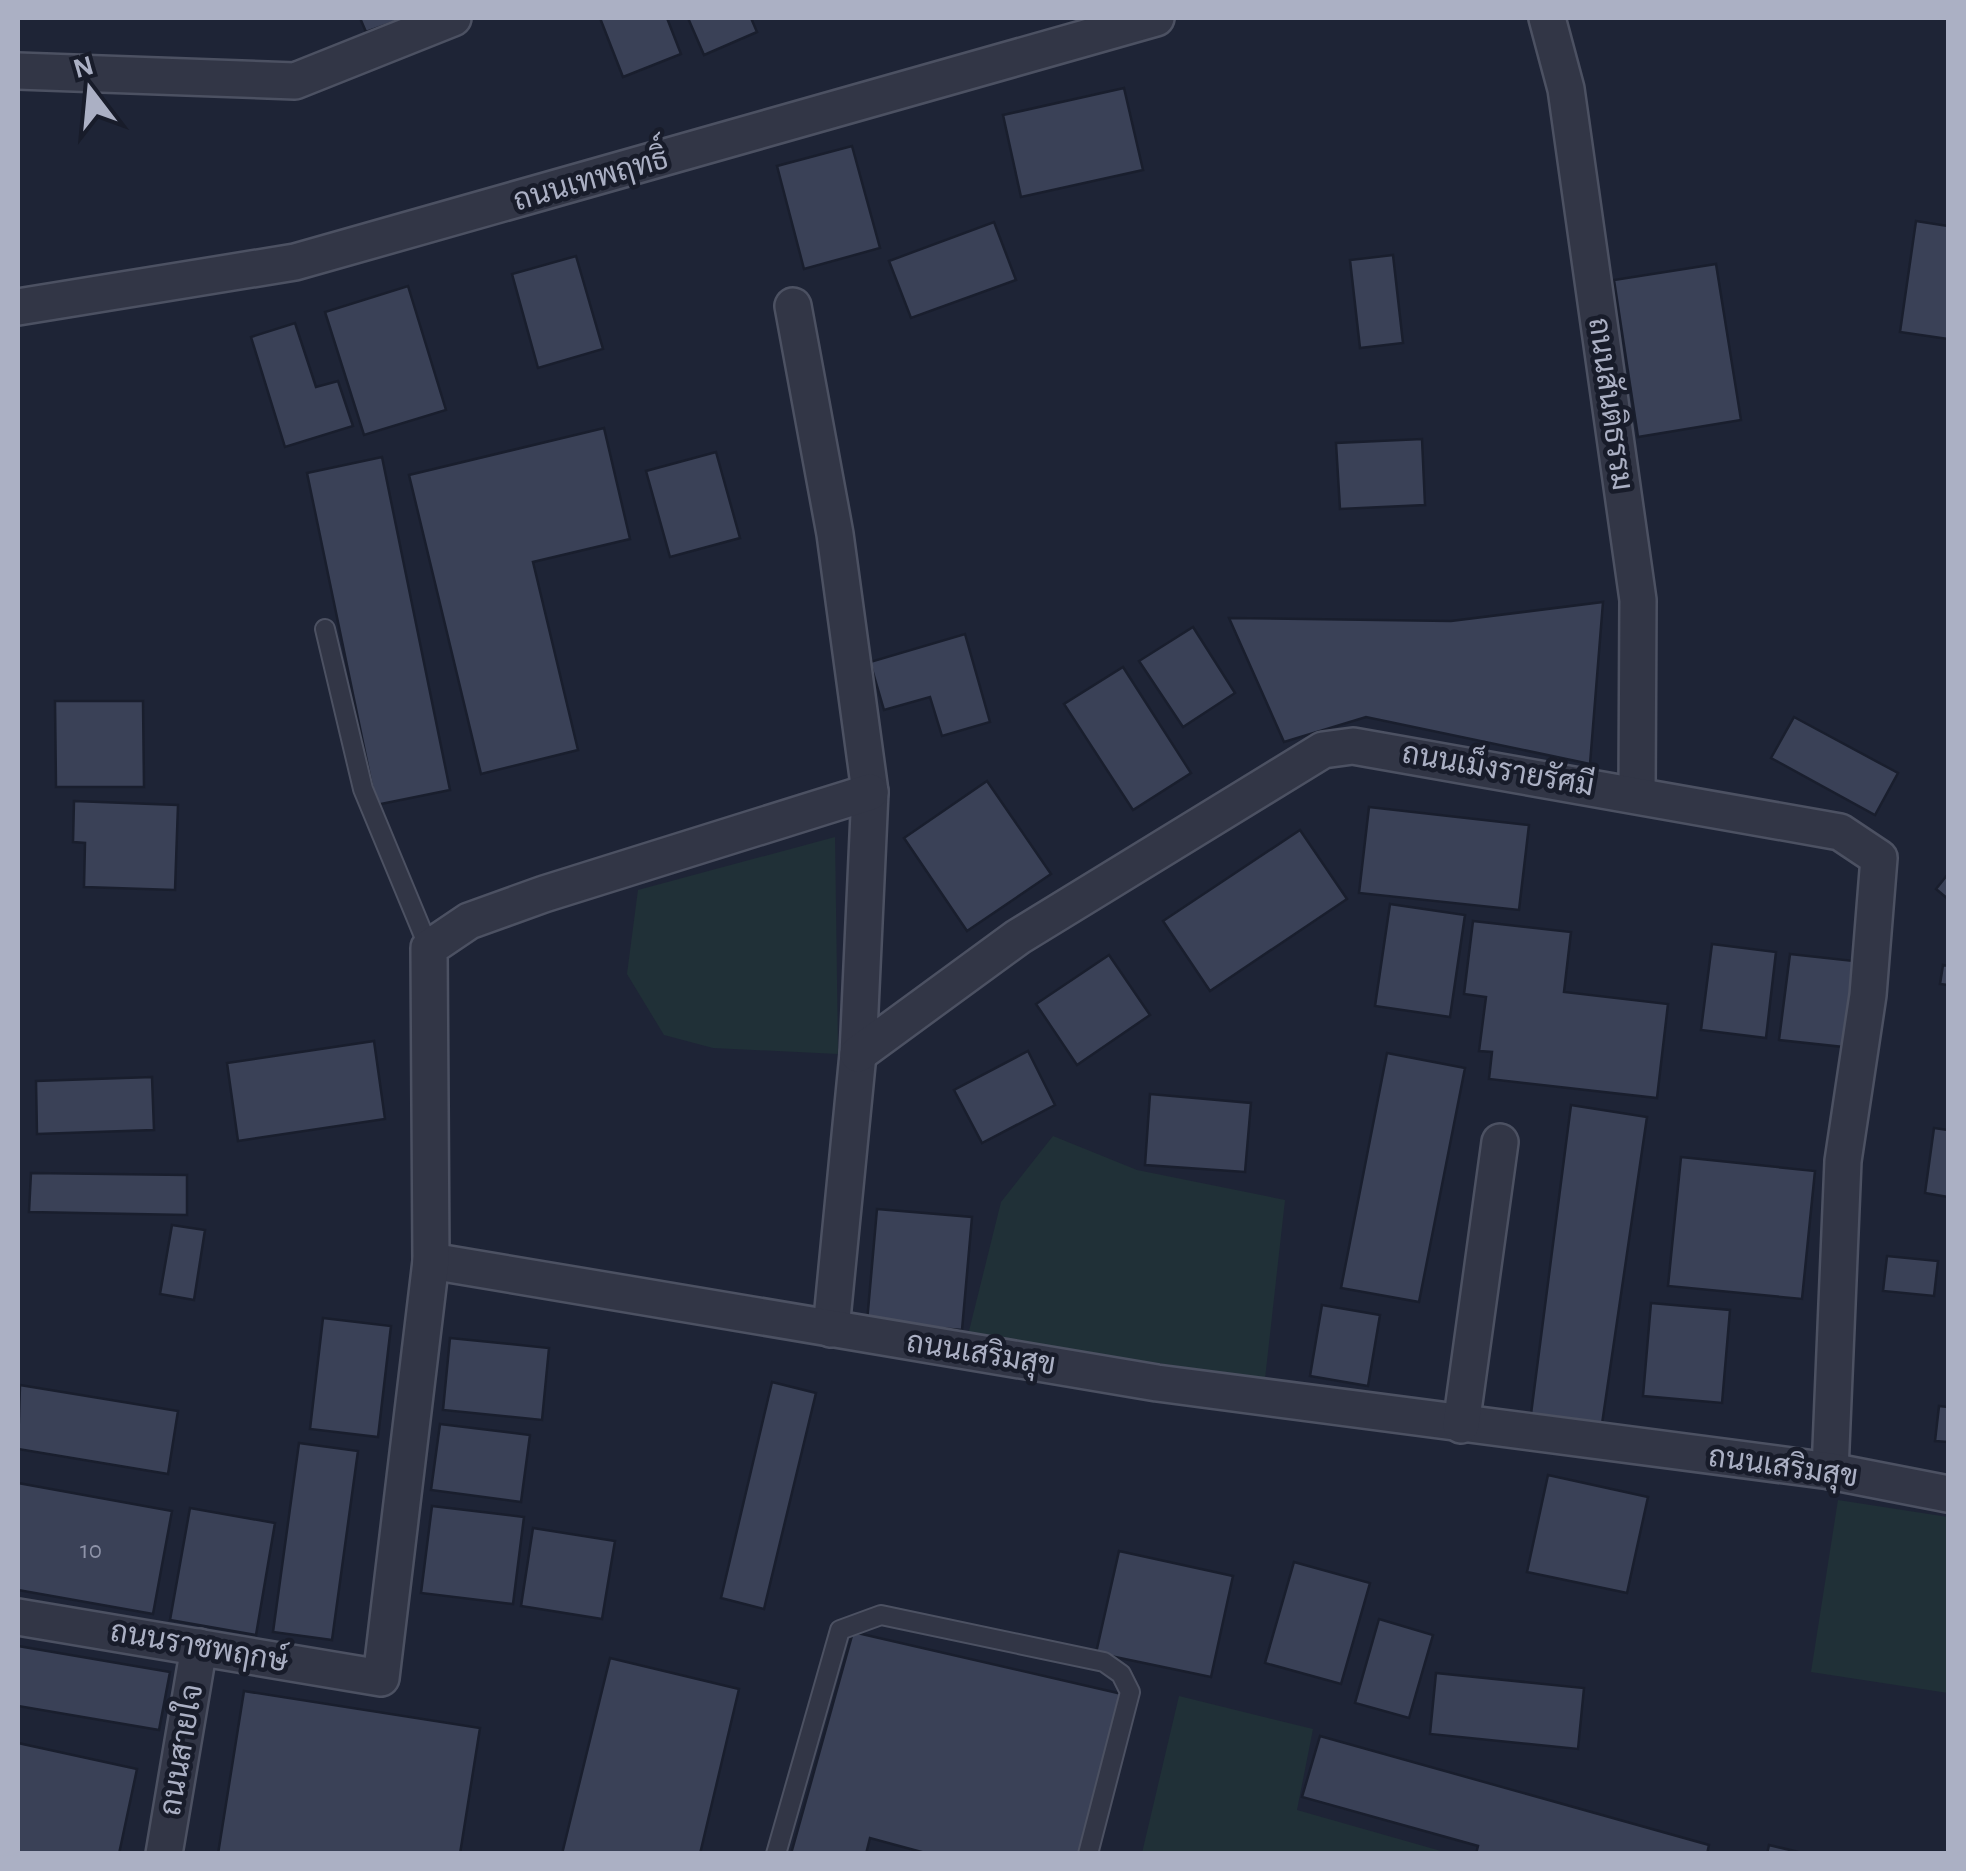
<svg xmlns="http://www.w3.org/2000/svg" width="1966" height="1871" font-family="'Alegreya Sans',Sarabun,sans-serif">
	<rect width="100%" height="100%" fill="#1e2436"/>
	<g fill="#203037">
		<polygon points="835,837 838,1054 713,1048 664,1035 627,974 638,890"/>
		<polygon points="1053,1136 1137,1170 1285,1200 1265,1379 968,1335 1001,1202"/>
		<polygon points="1838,1500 1948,1517 1948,1693 1811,1672"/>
		<polygon points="1179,1696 1313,1729 1297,1810 1448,1853 1142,1853"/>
	</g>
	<g fill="#3a4157" stroke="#191e2d" stroke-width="2.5">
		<polygon points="360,18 405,18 366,32"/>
		<polygon points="600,18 667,18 681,54 623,77"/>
		<polygon points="688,18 751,18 757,32 704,55"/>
		<polygon points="1124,88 1143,170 1021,197 1003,115"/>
		<polygon points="852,146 880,248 804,269 777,166"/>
		<polygon points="1916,221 1948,226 1948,339 1900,332"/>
		<polygon points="994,222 1016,280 911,318 889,261"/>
		<polygon points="1393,255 1403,343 1360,348 1350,260"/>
		<polygon points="576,256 603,349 538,368 512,274"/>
		<polygon points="1716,264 1741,420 1638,437 1614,280"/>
		<polygon points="408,286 446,410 364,435 325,312"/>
		<polygon points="295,323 316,387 338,381 353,426 285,447 251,337"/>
		<polygon points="604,428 630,539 533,562 578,750 481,774 409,475"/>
		<polygon points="1422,439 1425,505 1340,509 1336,443"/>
		<polygon points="716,452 740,538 670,557 646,471"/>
		<polygon points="382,457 450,790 376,805 307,473"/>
		<polygon points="1603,602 1590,764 1366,717 1284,742 1229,618 1451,621"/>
		<polygon points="1193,627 1235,693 1183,727 1139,661"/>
		<polygon points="965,634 990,722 942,736 930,697 884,710 870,662"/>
		<polygon points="1123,667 1191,773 1133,810 1064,704"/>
		<polygon points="55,701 143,701 144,787 56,787"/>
		<polygon points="1794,717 1898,773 1875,815 1771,758"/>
		<polygon points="987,781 1051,874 967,931 904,838"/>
		<polygon points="74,801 178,805 175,890 84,887 85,843 73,842"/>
		<polygon points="1369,807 1529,825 1519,910 1359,893"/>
		<polygon points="1300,830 1347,899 1210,991 1163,921"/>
		<polygon points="1948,874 1948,899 1936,889"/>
		<polygon points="1390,904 1465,915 1450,1017 1375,1006"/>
		<polygon points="1473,921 1571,932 1564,992 1668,1004 1657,1098 1489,1079 1492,1052 1479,1051 1486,997 1464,994"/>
		<polygon points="1712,944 1776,952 1766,1038 1701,1030"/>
		<polygon points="1790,954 1854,961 1844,1047 1779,1040"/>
		<polygon points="1109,955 1150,1015 1077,1065 1036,1004"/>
		<polygon points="1943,965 1948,966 1948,985 1940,984"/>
		<polygon points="374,1041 385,1119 238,1141 227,1063"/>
		<polygon points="1028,1051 1055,1105 982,1143 954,1090"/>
		<polygon points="1387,1053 1465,1068 1419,1302 1341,1288"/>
		<polygon points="152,1077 154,1130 37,1134 36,1081"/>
		<polygon points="1150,1094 1251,1103 1245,1172 1145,1165"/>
		<polygon points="1571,1105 1647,1117 1602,1424 1531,1414"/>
		<polygon points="1934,1128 1948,1130 1948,1197 1925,1193"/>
		<polygon points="1681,1157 1815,1171 1802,1299 1668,1286"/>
		<polygon points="31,1173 187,1175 187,1215 29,1212"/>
		<polygon points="877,1209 972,1217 962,1330 867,1322"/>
		<polygon points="172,1225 205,1230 194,1300 160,1294"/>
		<polygon points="1887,1256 1938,1261 1934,1296 1883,1291"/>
		<polygon points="1651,1303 1730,1310 1722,1403 1643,1396"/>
		<polygon points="1322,1305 1380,1315 1368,1386 1310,1376"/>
		<polygon points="323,1318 391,1326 378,1437 310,1429"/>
		<polygon points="450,1338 549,1348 542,1420 443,1410"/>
		<polygon points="772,1382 816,1393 764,1609 721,1598"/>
		<polygon points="20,1385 178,1411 168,1474 18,1449"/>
		<polygon points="1939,1406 1948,1407 1948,1442 1935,1441"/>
		<polygon points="440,1424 530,1435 521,1502 431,1490"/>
		<polygon points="299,1443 358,1451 332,1640 273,1632"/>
		<polygon points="1548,1475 1648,1497 1627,1593 1527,1572"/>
		<polygon points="18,1483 172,1511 153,1614 18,1590"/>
		<polygon points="432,1506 524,1517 513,1604 421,1593"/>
		<polygon points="190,1508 275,1523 256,1635 170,1620"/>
		<polygon points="533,1528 615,1541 602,1619 521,1606"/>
		<polygon points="1119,1551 1233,1576 1211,1677 1096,1653"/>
		<polygon points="1294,1562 1370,1583 1341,1684 1265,1663"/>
		<polygon points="1379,1619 1433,1635 1409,1718 1355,1703"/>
		<polygon points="853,1632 1122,1694 1080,1854 929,1854 870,1838 866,1854 791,1854"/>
		<polygon points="18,1646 170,1672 159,1730 18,1706"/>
		<polygon points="610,1658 739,1689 700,1854 562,1854"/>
		<polygon points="1436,1673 1584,1688 1578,1749 1430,1734"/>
		<polygon points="244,1691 480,1728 460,1854 218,1854"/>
		<polygon points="1320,1736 1709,1845 1707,1854 1476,1854 1478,1846 1302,1797"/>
		<polygon points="18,1743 137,1769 119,1854 18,1854"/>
		<polygon points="1769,1845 1807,1854 1767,1854"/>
	</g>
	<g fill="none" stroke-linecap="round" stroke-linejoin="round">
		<defs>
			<g id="service">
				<polyline points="325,629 363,789 429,948"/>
				<polyline points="776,1854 840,1630 881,1615 1104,1662 1121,1674 1130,1692 1088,1854"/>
			</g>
			<g id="minor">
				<polyline points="1547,18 1566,89 1638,600 1637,794"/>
				<polyline points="18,71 295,81 453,18"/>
				<polyline points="793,306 835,534 870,792 858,1054 831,1329"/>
				<polyline points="18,307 295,262 1156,18"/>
				<polyline points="858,1054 1018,937 1323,750 1353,746 1840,832 1879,858 1868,995 1843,1161 1830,1471"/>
				<polyline points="431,1261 1157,1383 1830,1471 1948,1494"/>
				<polyline points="1461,1425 1500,1142"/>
				<polyline points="18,1617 381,1678 431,1261 429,948 469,921 544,894 870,792"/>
				<polyline points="164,1854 199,1647"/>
			</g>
		</defs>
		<use href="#service" stroke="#4c5162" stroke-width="22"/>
		<use href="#minor" stroke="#4c5162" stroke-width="40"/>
		<use href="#service" stroke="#323646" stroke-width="18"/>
		<use href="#minor" stroke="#323646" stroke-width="35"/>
	</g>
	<g text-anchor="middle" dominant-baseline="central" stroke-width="9" stroke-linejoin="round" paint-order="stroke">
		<g font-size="25" fill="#8f94a9">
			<text x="91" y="1550">10</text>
		</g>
		<g font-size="30" fill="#abb0c4" stroke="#181c2a">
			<text transform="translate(591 180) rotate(-16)">ถนนเทพฤทธิ์</text>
			<text transform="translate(1610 404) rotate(82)">ถนนสันติธรรม</text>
			<text transform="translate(1498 770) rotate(10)">ถนนเม็งรายรัศมี</text>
			<text transform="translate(981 1354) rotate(9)">ถนนเสริมสุข</text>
			<text transform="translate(1783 1467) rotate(8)">ถนนเสริมสุข</text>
			<text transform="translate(199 1647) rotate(10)">ถนนราชพฤกษ์</text>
			<text transform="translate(182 1750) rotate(-80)">ถนนสายใจ</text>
		</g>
	</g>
	<rect width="1966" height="1871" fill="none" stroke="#abb0c4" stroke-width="40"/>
	<g transform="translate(90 90) rotate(344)" stroke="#181c2a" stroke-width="8" paint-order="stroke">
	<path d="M0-8L18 38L0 25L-18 38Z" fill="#abb0c4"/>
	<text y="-15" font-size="28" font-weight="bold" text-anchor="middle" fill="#abb0c4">N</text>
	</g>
</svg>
